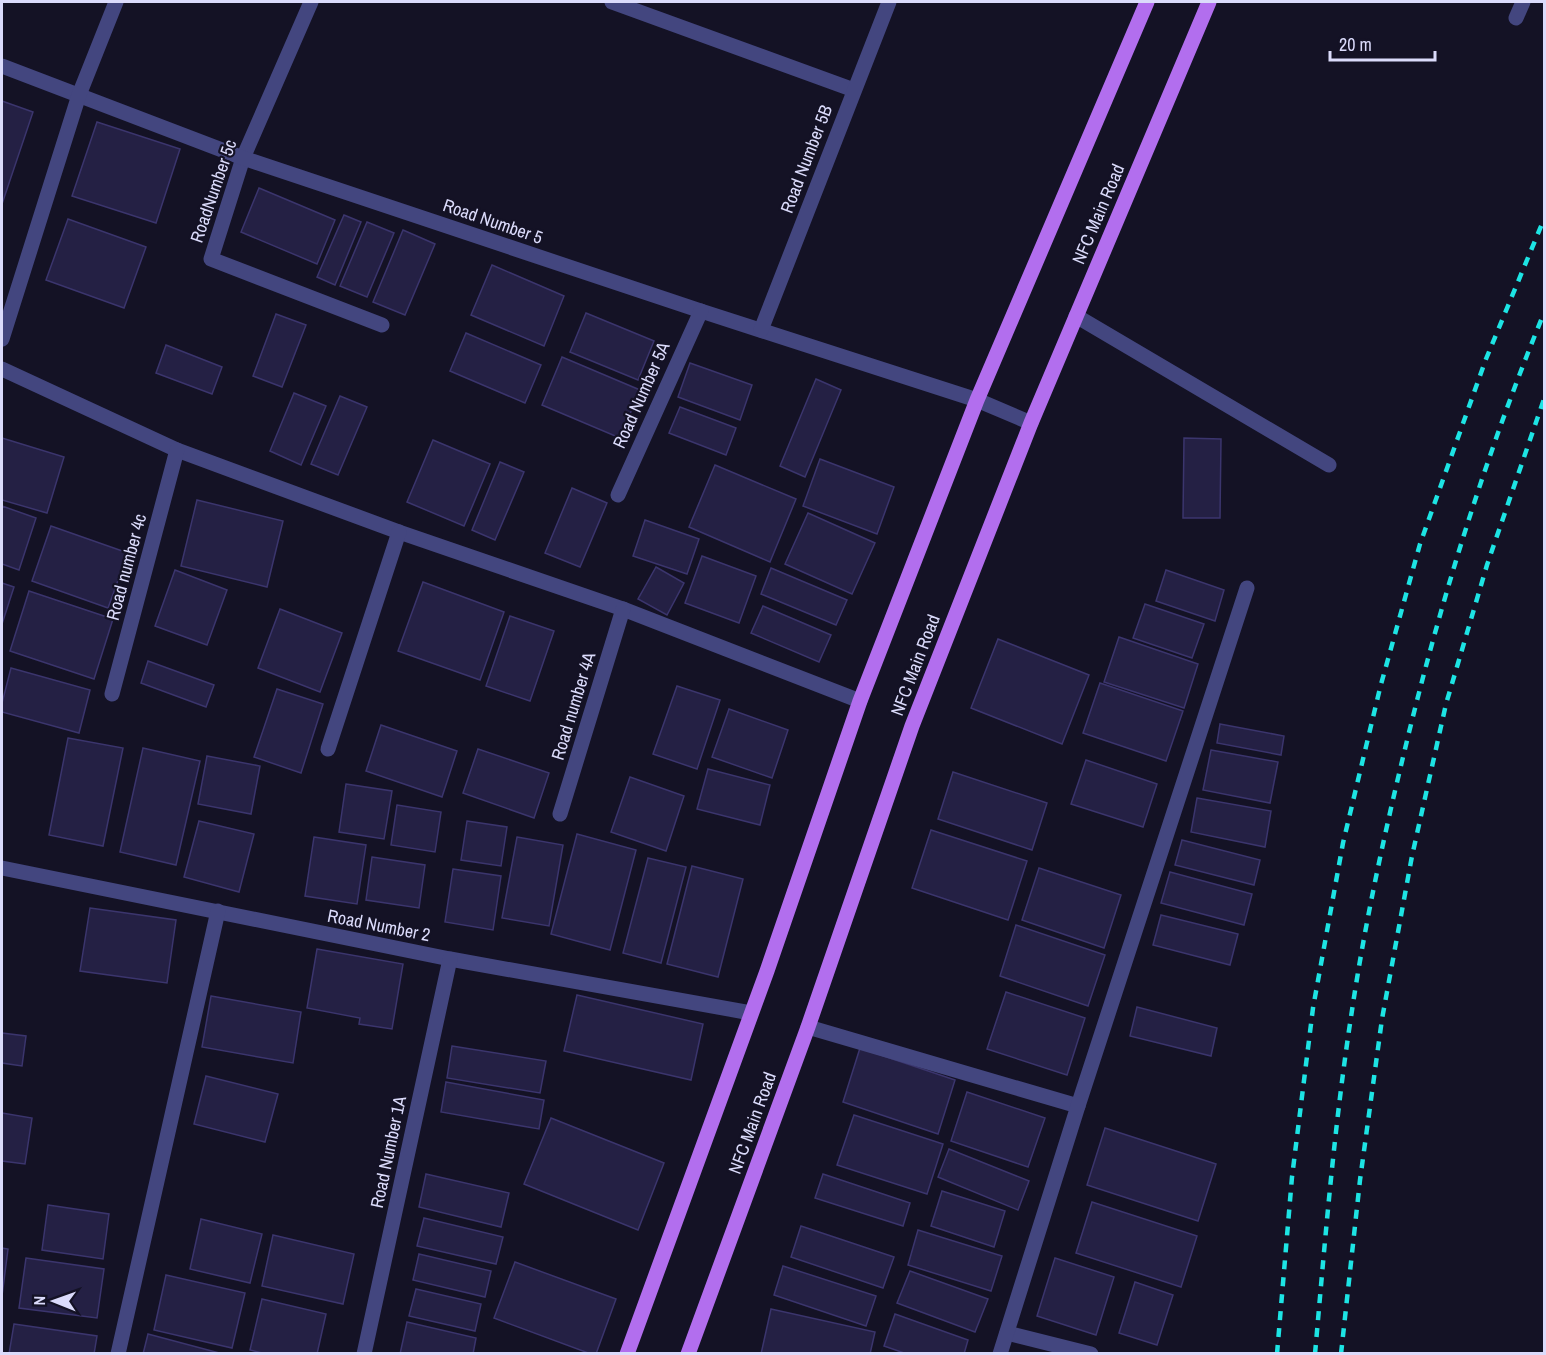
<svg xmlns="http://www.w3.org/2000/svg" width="1546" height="1355" font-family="'Archivo Narrow',sans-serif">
	<rect width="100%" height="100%" fill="#141225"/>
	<g fill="#242044" stroke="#3b356d" stroke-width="1.5">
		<polygon points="2,101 33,112 2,204"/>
		<polygon points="97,122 180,149 156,223 72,196"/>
		<polygon points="259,188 335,220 317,264 241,232"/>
		<polygon points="344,215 361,222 335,285 317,277"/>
		<polygon points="68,219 146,247 124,308 46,280"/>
		<polygon points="367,222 394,233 367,297 340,286"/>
		<polygon points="403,230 435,244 405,315 373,302"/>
		<polygon points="492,265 564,296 544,346 471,315"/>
		<polygon points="586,313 654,341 638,380 570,352"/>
		<polygon points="276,314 306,325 282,387 253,376"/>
		<polygon points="466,333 541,365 525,403 450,371"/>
		<polygon points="166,345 222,367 212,394 156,373"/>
		<polygon points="562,357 640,390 620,438 542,405"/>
		<polygon points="690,363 752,385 740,420 678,397"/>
		<polygon points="816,379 841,390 805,477 780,466"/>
		<polygon points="294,393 326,406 301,465 270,451"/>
		<polygon points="340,396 367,407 338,475 311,464"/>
		<polygon points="680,407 736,428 726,455 669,433"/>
		<polygon points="2,438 64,457 47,513 2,500"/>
		<polygon points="1184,438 1221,439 1220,518 1183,518"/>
		<polygon points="433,440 490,464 464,526 407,502"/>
		<polygon points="820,459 894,487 877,534 803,506"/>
		<polygon points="500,462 524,472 495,540 472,530"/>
		<polygon points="715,465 796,499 770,562 689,527"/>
		<polygon points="572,488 607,503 580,567 545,553"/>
		<polygon points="197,500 283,521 267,587 181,566"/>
		<polygon points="2,506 36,518 19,570 2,564"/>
		<polygon points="808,513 875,543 852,594 785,564"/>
		<polygon points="645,520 699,539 687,574 633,556"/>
		<polygon points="51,526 128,553 108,608 32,581"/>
		<polygon points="702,556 756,576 739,623 685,603"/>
		<polygon points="656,567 684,583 667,615 638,599"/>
		<polygon points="771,568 847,600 836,625 761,594"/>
		<polygon points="175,570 227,590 207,645 155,626"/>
		<polygon points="1166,570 1224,590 1215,621 1156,601"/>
		<polygon points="423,582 504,612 480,680 398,651"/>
		<polygon points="2,583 14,587 2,624"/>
		<polygon points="29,591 113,619 94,679 10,651"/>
		<polygon points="1145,604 1204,624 1192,658 1133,638"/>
		<polygon points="763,606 831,635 819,662 751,633"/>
		<polygon points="280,609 342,633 320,692 258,668"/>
		<polygon points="510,616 554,631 530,701 486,686"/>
		<polygon points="1119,637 1198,664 1184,708 1104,682"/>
		<polygon points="998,639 1089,675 1062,744 971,708"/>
		<polygon points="148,661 214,685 206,707 141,683"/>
		<polygon points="11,668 90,690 79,733 2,712 2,703"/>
		<polygon points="1100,683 1183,711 1166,761 1083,733"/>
		<polygon points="677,686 720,700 697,769 653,754"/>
		<polygon points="277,689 323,704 301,773 254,757"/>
		<polygon points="729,709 788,730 772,778 712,757"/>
		<polygon points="1220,724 1284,736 1281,755 1217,743"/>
		<polygon points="381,725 457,751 442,797 366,771"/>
		<polygon points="68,738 123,748 103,846 49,835"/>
		<polygon points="143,748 200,761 176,865 120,852"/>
		<polygon points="478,749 549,773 534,818 463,793"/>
		<polygon points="1211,750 1278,762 1270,803 1203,790"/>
		<polygon points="207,756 260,766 251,814 198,804"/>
		<polygon points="1086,760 1157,784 1143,827 1071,804"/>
		<polygon points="708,769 770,785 760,825 697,809"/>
		<polygon points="953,772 1047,803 1032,850 938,819"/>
		<polygon points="630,777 684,796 666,851 611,832"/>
		<polygon points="346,784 392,791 384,839 339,832"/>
		<polygon points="1197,798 1271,811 1265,847 1191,832"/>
		<polygon points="397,805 441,812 435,852 391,845"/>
		<polygon points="199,821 254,834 239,892 184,877"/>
		<polygon points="467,821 507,827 501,866 461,860"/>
		<polygon points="931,830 1027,861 1008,920 912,888"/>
		<polygon points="577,834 636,850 610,950 551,934"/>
		<polygon points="314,837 366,845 357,904 305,896"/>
		<polygon points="517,837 563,845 549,926 502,918"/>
		<polygon points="1182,840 1260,860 1254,885 1175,865"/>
		<polygon points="372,857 425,865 419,908 366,900"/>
		<polygon points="648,858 686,867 661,963 623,953"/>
		<polygon points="692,866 743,879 718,977 667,964"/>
		<polygon points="1039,868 1121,895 1104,948 1022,920"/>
		<polygon points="453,869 501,876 493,930 445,922"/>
		<polygon points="1170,872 1252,894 1244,925 1161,903"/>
		<polygon points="90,908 176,920 167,983 80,971"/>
		<polygon points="1161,915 1238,934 1230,965 1153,945"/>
		<polygon points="1016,925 1105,955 1088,1006 1000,976"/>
		<polygon points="317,949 403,964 392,1029 359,1024 360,1018 307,1008"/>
		<polygon points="1006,992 1085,1018 1067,1075 987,1049"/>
		<polygon points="577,995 703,1024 691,1080 564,1051"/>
		<polygon points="211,996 301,1012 293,1063 202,1047"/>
		<polygon points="1137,1007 1217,1028 1211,1056 1130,1036"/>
		<polygon points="2,1033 26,1036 22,1066 2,1063"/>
		<polygon points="452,1046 546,1061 540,1093 447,1078"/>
		<polygon points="860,1048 955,1080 938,1134 843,1102"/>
		<polygon points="206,1076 278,1094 265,1142 194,1124"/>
		<polygon points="446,1082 544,1100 539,1129 441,1112"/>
		<polygon points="967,1092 1045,1118 1028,1167 951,1141"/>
		<polygon points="2,1113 32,1118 25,1164 2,1161"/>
		<polygon points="854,1115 943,1144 927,1194 837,1165"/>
		<polygon points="551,1118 664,1163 638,1230 524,1184"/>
		<polygon points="1105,1128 1216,1164 1198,1221 1087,1185"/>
		<polygon points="949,1149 1029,1181 1018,1210 938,1177"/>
		<polygon points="426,1174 509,1193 501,1227 419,1207"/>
		<polygon points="823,1174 910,1203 903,1226 815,1198"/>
		<polygon points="942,1191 1005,1211 994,1247 931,1226"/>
		<polygon points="1092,1202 1197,1236 1181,1287 1076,1253"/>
		<polygon points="48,1205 109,1214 103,1259 42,1250"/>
		<polygon points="424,1218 503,1237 496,1264 417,1246"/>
		<polygon points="201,1219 262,1234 250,1283 190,1269"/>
		<polygon points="801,1226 894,1257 883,1288 791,1257"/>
		<polygon points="918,1230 1002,1256 991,1291 908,1265"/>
		<polygon points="273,1235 354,1254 343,1304 262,1286"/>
		<polygon points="2,1248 8,1249 2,1296"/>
		<polygon points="419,1254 491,1271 485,1297 413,1280"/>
		<polygon points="26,1258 104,1269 97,1318 19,1308"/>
		<polygon points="1055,1258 1114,1277 1096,1335 1037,1316"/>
		<polygon points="515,1262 616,1299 596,1354 591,1354 494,1318"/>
		<polygon points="783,1266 876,1296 866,1326 774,1295"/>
		<polygon points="910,1271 988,1299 975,1332 897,1303"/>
		<polygon points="166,1275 245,1293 232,1348 154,1330"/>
		<polygon points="1135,1282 1173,1295 1157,1345 1119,1333"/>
		<polygon points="416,1289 481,1304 475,1331 409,1316"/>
		<polygon points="262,1299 326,1314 317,1354 266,1354 250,1350"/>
		<polygon points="771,1309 875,1332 870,1354 761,1354"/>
		<polygon points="895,1314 968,1340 964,1354 907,1354 884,1346"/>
		<polygon points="407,1322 476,1338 473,1354 400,1354"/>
		<polygon points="14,1324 97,1336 94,1354 9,1354"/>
		<polygon points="148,1334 223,1354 143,1354"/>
	</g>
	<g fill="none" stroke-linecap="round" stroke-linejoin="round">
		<g stroke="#43467f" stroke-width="15">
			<polyline points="311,2 243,158 211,259 382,325"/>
			<polyline points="612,2 854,90"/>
			<polyline points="1516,18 1523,2"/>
			<polyline points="2,66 243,158 701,311 977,400 1031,423"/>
			<polyline points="1076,316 1329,465"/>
			<polyline points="761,330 889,2"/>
			<polyline points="2,339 79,95 116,2"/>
			<polyline points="2,369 177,450 399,532 623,609 860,701"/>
			<polyline points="618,495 701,311"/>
			<polyline points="112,694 177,450"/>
			<polyline points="328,749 399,532"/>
			<polyline points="560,814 623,609"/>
			<polyline points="2,868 450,959 751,1013"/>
			<polyline points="808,1027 1078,1106"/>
			<polyline points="1007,1333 1091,1354"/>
			<polyline points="118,1354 218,911"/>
			<polyline points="364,1354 450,959"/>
			<polyline points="1000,1354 1078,1106 1247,588"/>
		</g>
		<g stroke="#b26eee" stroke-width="15">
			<polyline points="627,1354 767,971 860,701 977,400 1147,2"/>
			<polyline points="688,1354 808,1027 912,726 1031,423 1209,2"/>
		</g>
		<g stroke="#1de4e4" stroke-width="4.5" stroke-dasharray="9 8" stroke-linecap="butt">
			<polyline points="1277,1354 1292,1177 1313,1008 1343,843 1380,688 1420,544 1486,359 1544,219"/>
			<path d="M1315,1354C1325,1241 1334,1128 1351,1017C1364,928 1383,840 1404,753C1440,603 1485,456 1544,313"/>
			<polyline points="1341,1354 1360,1180 1382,1019 1412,856 1446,704 1487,565 1544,399"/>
		</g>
	</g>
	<g text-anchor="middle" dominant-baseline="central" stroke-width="4.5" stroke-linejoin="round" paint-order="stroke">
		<g font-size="18" fill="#dbdbfb" stroke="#141225">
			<text transform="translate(806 159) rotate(-69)">Road Number 5B</text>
			<text transform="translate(213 191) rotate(-71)">RoadNumber 5c</text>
			<text transform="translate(1098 214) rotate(-67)">NFC Main Road</text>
			<text transform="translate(493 221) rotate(19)">Road Number 5</text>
			<text transform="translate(641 395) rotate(-66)">Road Number 5A</text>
			<text transform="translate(126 567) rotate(-75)">Road number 4c</text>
			<text transform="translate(915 665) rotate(-69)">NFC Main Road</text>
			<text transform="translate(573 706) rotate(-73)">Road number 4A</text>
			<text transform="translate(379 925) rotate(11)">Road Number 2</text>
			<text transform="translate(752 1123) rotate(-70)">NFC Main Road</text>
			<text transform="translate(388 1152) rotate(-78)">Road Number 1A</text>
		</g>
	</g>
	<rect width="1546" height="1355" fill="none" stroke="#dbdbfb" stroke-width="6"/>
	<g transform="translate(54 1301) rotate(271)" stroke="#141225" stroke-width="4.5" paint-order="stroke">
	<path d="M0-4.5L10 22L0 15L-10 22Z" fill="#dbdbfb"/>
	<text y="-9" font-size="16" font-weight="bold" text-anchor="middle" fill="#dbdbfb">N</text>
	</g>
	<path d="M1330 51v9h105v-9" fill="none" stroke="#dbdbfb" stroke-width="3"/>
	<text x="1339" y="51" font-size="18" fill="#dbdbfb" stroke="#141225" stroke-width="4.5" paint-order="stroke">20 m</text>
</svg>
